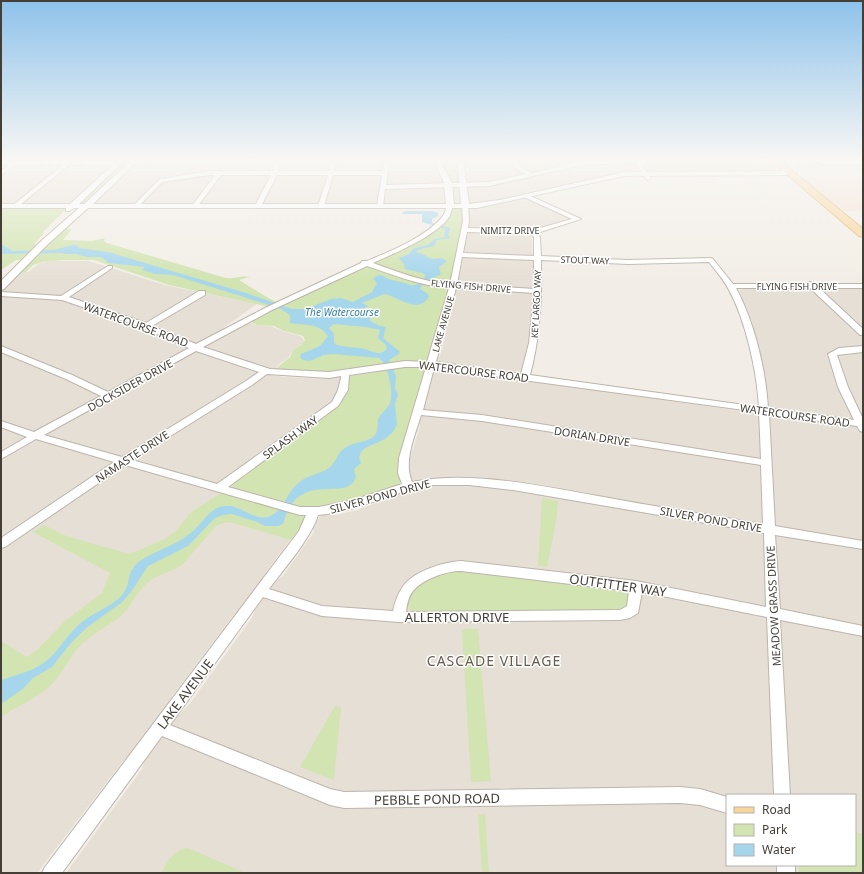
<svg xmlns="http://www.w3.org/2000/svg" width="864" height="874" font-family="'Noto Sans',sans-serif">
	<rect width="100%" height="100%" fill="#f2eee7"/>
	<g fill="#e6dfd5" fill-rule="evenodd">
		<polygon points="1,159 765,159 778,170 618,173 482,204 1,205"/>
		<polygon points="786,159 863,159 863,171 808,170 797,168"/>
		<polygon points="526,198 571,219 529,231 532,236 532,252 534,254 532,284 534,285 534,297 532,298 530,330 531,332 529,336 528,349 522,372 513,374 456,364 443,364 424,372 397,461 400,483 328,507 299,528 263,576 262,581 241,608 236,612 170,699 168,706 133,753 124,760 37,873 1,873 1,291 9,285 20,272 28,272 40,263 53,261 89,261 165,285 257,304 223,328 226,329 251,323 256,325 270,326 285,332 300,336 304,340 302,344 292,351 288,358 278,365 271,375 284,377 325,379 417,366 440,356 445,336 444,332 448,324 456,296 456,283 459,280 462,262 461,260 462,251 464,249 467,236 465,234 469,220 468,209 493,206"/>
		<path d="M746,289H863V873H66L142,769L145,759L176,716L188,706L252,618L255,609L276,581L283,576L306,543L314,532L313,528L317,519L322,515H336L354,511L414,489L408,476L407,469L420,426L418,422L423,405L426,403L434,370L440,368L509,378L769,415L767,404L769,400L752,321L750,318L749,313L739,290ZM727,795H855V865H727Z"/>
	</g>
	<polygon fill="#f3e2d3" points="863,176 863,211 844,211 800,177"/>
	<g fill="#d2e4b1">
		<polygon points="126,159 134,159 86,203 80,203"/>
		<polygon points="437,159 458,159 460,182 449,182"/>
		<polygon points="745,159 765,159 778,171 651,172 646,171 644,165 641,163"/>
		<polygon points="562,160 607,160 580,161 531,173 520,168 516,162 563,162"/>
		<path d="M1,207L66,209L43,232L44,233L34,244H47L66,229H72L63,240L93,241L105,238L104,241L107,243L226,278C234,279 244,275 250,277L239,280L270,299L282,304L367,266L449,290V293L446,295L430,359L427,361L335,373L274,370L290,357L293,350L301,345L305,340L303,336L284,331L274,326L257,325L251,322L274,308L169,285L94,260H63L42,262L33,265L26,272H20L30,260H16L1,270Z"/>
		<path d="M452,208H463L464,216L450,284L446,285L416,279L373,263C389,254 453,226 452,208Z"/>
		<path d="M417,366L424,371L399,461L401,481L399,485C370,495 341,509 309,507C285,507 260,496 237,490L233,487V482L329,413L342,401L349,378L351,376L401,368Z"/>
		<path d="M223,492L301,515L305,518L303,526L300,528L291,540L230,522L223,523L216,526L182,565C170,573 156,574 145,585C135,595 131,607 121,616C107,627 91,634 79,647C67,660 61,677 48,688C34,700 16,706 1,717V641L27,657L39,648L66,620L102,593L110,573L33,532L44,525L66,536L130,554L165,539L176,531L191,512Z"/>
		<polygon points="542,498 558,501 557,516 547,567 538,566"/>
		<path d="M458,571L616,588C630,592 632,597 625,610L413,612L409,609C400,586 442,573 458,571Z"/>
		<polygon points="462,629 478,629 491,781 471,782"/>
		<polygon points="335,706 341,707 334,780 300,767"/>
		<polygon points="485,814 489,873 482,873 478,815"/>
		<polygon points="855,832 863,834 863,873 799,873 799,865 855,865"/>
		<path d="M186,848L193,850L245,873H162C166,861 174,851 186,848Z"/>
	</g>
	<path fill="#a6d6ec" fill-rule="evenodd" d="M405,211H433L438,213V216L432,219V223L450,228V230L448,234L450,238L437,240L434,246L421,249L415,252L426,255L427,257L433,259L442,258L447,261L439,267L441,274C433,279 423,279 420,289L427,293L429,296C418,316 398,296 384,294L362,303L368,306L362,310L366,311L371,309L376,311L370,314V321L380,326L386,327L383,338L400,352L399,354L389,360L396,376L395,388L398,395L395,404L397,425L393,432L385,439L365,448L361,452L359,457L361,463L354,469L356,477C346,505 299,466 283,524L278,526H265L257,522L232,514L223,515L215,518L188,546L148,566L131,592L122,602L85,629L71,643L52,667L33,678L24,688L1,704V680C25,672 41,670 58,649C66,639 72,630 82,622C94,612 111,607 122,595C132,584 125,572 140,561C156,550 175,546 192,532C203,523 209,508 224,506C239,503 255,523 270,516C284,510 286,494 297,484C308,474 319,475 329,468C337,462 337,451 348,446C356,442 366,442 373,437C379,432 377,426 378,420C380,413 388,409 390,403C394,393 388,364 379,358L333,354L324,355L310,361L303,360L300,357L301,354L320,346L328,336C318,322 305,326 290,323V315L281,309L241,296L173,275L155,274L142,270L145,267L109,263L101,257H88L76,254H63L64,253L1,254V244C6,246 8,249 13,251L54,250L73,245H76L79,248L108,252L246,293L292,309H305L331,299L341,298L353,302L372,292L377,283L373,279C381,270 385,279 392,280C395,281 398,281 401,282C412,286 417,288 425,277V274L405,269L404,264L399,258L409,254L414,248L428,245L435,239L445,237L444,233L446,230C440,225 429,225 422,222V214H403L402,213ZM334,324L366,327L380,330L378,338L386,345L387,349C379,358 369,349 360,348C352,347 345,347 337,345L334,343V334L329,328Z"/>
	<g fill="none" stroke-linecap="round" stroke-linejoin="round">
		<defs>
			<g id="minor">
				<polygon points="149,159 168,159 134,164 131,162"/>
				<polygon points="271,159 276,159 280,169 278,171 329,171 332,159 337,159 334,171 383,171 384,159 390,159 386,185 489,182 526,174 516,169 511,159 516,159 520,167 532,173 586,160 746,159 746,161 743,163 640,163 651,178 648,180 646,179 635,163 586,164 489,186 385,189 383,206 380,208 377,206 382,175 333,175 324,206 321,208 318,206 328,175 277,175 261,206 258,208 255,206 271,175 221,175 197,207 193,207 192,206 215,175 209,175 162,182 138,207 133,206 160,179 209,171 273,171 274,169"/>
				<polygon points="809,159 863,160 863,164 822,164"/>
				<polygon points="69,160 119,161 122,163 119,165 69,165 16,208 12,208 12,206 63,165 16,165 1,175 1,171 9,165 1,165 1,161"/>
				<path d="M526,194L581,219L537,233L540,237L541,256L628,260L711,258L713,259L733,284H806L810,282L814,284H863V288H819L863,329V335H860L810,288H736C754,321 766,370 768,408L854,420L838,387L828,354L839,348L863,346V352L837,355L848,387L863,419V432L860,431L857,426L769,414L775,526L863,541V549L775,535L780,609L863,626V636L780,620L790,795H774L767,617L642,592L638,613L630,618L620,620L399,622L322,616L263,597L170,725L330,789L344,792L680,787L700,789L727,797V813L700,805L680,803L344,808L330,805L162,736L62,873H42L45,867L299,531L306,515H300L125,465L5,547L1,548V538L114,462L36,439L1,459V452L27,437L1,427V421L34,432L101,396L66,379L1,352V346L72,375L108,392L189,348L138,326L62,300L1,296V292L61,296L108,266H112V268L69,297L146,323L199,291H205V295L152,326L196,344L267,307L361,263L362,261H367C391,251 426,237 443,216C445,213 446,208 448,205L453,206C452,209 451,212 450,215C441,234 393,254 373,263C398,272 423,282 450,284L463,221L462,206L465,204L468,206L469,221L468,228L533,230L572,219L524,197V195ZM467,232L531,234L534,237V256L463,253ZM462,257L534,260V289L457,284ZM541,260L628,264L709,262C716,271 724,280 729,290C746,321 757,372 759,407L530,375C540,338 542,300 541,260ZM367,266C394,275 421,286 449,288L427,362L405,361L329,372L270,369L203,347L272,310ZM456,288L534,293L529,343L521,374L436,362ZM196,351L259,372L246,381L122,457L44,435ZM405,367H426L399,458L398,473L402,484L353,500L319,507H300L228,487L338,406L348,390L349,375ZM434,368L759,412L761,459L482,415L423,410ZM267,374L329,378L341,376V378L338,390L332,402L217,484L132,460L252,385ZM421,415L482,421L761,465L763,524C708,515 653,506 598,496C539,486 471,470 412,482C403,461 415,436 421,415ZM428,485H469L513,490L764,533L766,607L636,581L461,561C443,562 415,571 404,585C398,593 395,602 393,611L322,606L269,589C284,569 311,538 318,515C356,512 391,493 428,485ZM461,571L629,591L627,606L620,610L406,612C407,605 408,597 413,591C423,579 446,571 461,571Z"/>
				<rect x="777" y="865" width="18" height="8"/>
			</g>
			<polygon id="tertiary" points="119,159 126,159 79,204 84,204 133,159 140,159 93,204 446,204 444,183 433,159 439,159 452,183 454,204 461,204 457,159 463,159 469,204 500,200 624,172 789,171 792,173 789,175 624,176 477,208 88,208 46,246 4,289 1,290 1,281 40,242 79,208 74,208 69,211 66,211 66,208 1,208 1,204 70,204"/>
			<polygon id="primary" points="769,159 778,159 863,229 863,237 859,236"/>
		</defs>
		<use href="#minor" stroke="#bdb4aa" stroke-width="2"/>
		<use href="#tertiary" stroke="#bdb4aa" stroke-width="2"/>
		<use href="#primary" stroke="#ddb06a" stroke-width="2"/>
		<use href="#minor" fill="#fff" fill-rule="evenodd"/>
		<use href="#tertiary" fill="#fff" fill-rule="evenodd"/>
		<use href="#primary" fill="#f8d599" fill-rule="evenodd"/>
	</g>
	<linearGradient id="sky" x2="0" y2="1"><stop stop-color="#8dc2ea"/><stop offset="0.57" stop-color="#f9f7f4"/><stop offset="1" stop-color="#f9f7f4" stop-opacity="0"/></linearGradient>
	<rect width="864" height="281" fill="url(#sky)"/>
	<g text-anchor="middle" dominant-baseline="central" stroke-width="3" stroke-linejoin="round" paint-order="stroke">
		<g font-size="9" fill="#453e36" stroke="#fff">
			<text x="510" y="230">NIMITZ DRIVE</text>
			<text transform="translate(585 260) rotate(2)">STOUT WAY</text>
			<text transform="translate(471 286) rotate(5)">FLYING FISH DRIVE</text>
			<text x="797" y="286">FLYING FISH DRIVE</text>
			<text transform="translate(536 304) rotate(-87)">KEY LARGO WAY</text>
			<text transform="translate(443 324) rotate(-74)">LAKE AVENUE</text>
		</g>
		<g font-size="10" font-style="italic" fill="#337ea2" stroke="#fff">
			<text x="342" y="312">The Watercourse</text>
		</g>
		<g font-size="11" fill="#453e36" stroke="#fff">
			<text transform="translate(136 324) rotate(20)">WATERCOURSE ROAD</text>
			<text transform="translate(474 371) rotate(7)">WATERCOURSE ROAD</text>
			<text transform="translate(130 385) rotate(-29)">DOCKSIDER DRIVE</text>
			<text transform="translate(795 415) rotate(8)">WATERCOURSE ROAD</text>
			<text transform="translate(592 436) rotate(9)">DORIAN DRIVE</text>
			<text transform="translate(290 437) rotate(-36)">SPLASH WAY</text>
			<text transform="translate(132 456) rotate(-33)">NAMASTE DRIVE</text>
			<text transform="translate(380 496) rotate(-15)">SILVER POND DRIVE</text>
			<text transform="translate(711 519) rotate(10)">SILVER POND DRIVE</text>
			<text transform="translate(773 606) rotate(-93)">MEADOW GRASS DRIVE</text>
		</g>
		<g font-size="13" fill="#453e36" stroke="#fff">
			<text transform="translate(618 585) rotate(8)">OUTFITTER WAY</text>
			<text x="457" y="617">ALLERTON DRIVE</text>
			<text transform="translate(185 694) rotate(-53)">LAKE AVENUE</text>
			<text transform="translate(437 799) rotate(-1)">PEBBLE POND ROAD</text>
		</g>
		<g font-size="14" letter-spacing="1" fill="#675b4e" stroke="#fff">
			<text x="494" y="660">CASCADE VILLAGE</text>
		</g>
	</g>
	<rect width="864" height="874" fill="none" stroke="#453e36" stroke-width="4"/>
	<rect x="726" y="794" width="130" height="72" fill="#ffffff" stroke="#b5b2af"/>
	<rect x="734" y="807" width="20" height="6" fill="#f8d599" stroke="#b5b2af"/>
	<text x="762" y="814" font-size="12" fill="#453e36">Road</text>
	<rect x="734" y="824" width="20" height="12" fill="#d2e4b1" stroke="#b5b2af"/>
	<text x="762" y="834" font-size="12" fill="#453e36">Park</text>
	<rect x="734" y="844" width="20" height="12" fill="#a6d6ec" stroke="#b5b2af"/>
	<text x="762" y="854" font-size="12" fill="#453e36">Water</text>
</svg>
